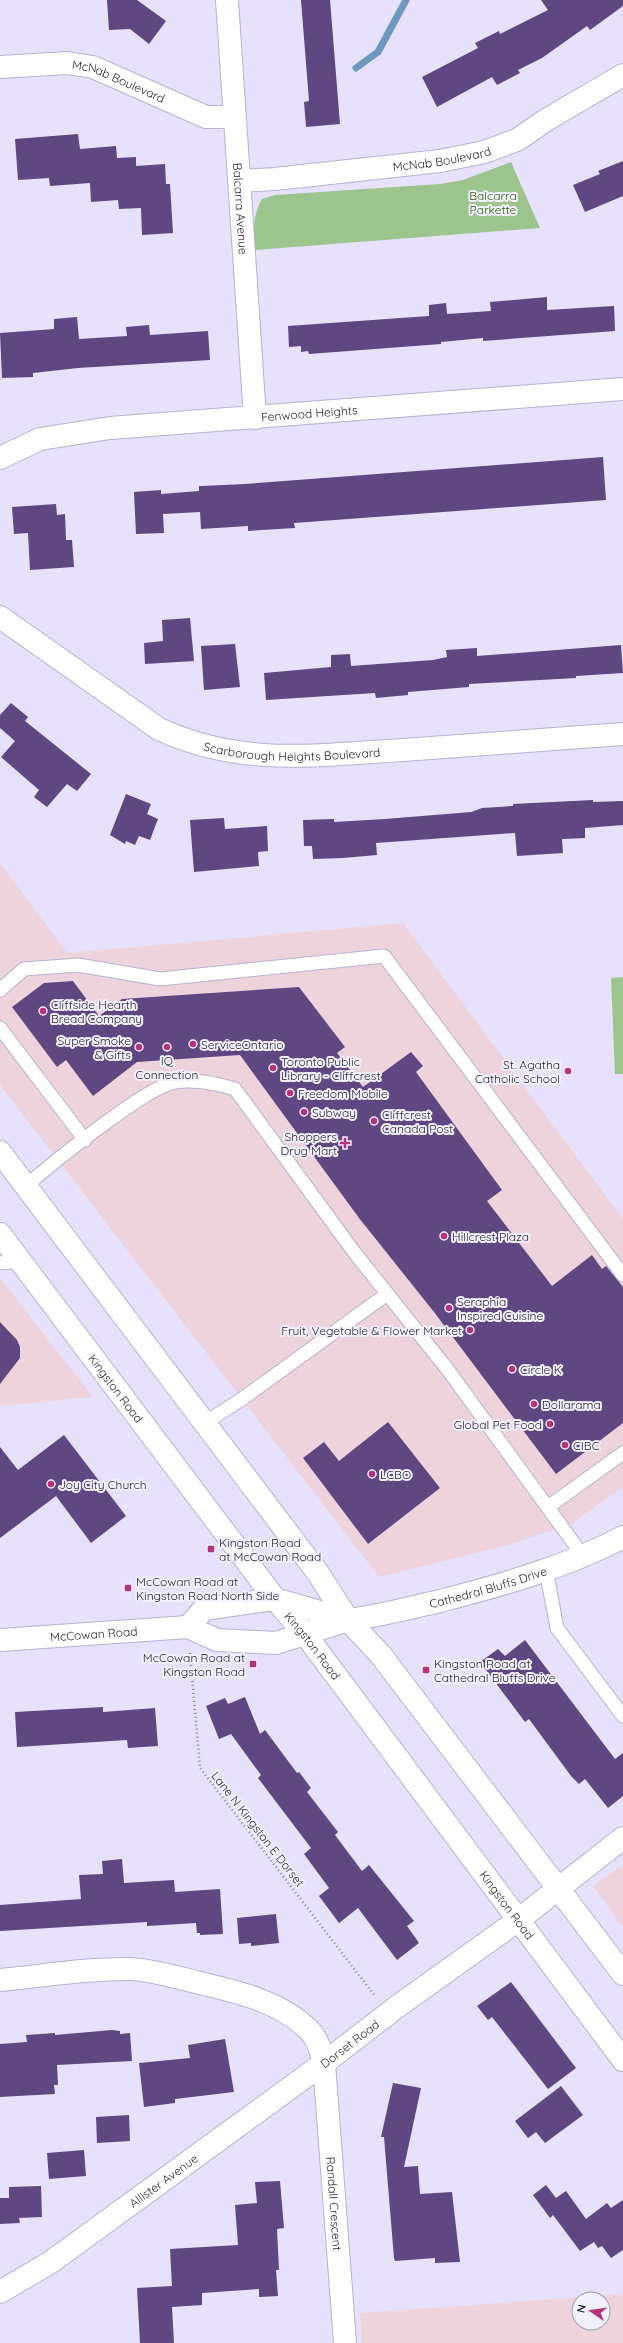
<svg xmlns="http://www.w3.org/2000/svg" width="623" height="2343" font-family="Quicksand,sans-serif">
	<rect width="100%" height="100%" fill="#e7e1fc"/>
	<g fill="#edd4dc" fill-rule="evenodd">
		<polygon points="0,863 67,953 403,923 623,1219 623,1487 571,1524 508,1545 379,1577 0,1085"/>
		<polygon points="0,1278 93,1397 0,1406"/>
		<polygon points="623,1865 623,1927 593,1886"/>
		<path d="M623,2294V2343H362L360,2313ZM579,2299H603V2323H579Z"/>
	</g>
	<g fill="#9ec48d">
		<path d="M511,162L540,228L255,250C254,231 252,216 262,199L275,195L440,184L463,180Z"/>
		<polygon points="623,977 623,1074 615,1074 611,978"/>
	</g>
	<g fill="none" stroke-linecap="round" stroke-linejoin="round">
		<polyline stroke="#6e98bf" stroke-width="7" points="356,68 378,52 406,0"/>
	</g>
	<g fill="#5f4782">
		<polygon points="107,0 137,0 166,21 149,44 130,29 109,30"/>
		<polygon points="301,0 330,0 340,124 306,127 304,102 309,101"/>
		<polygon points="541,0 623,0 623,6 590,30 587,26 542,58 518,70 520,73 497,85 492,77 437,107 422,77 478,48 475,43 499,31 500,34 548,10"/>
		<polygon points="78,134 80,149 116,146 117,158 136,157 136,166 165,164 166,184 170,184 173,233 142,235 141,208 119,209 118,200 91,202 90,183 50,186 49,178 18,180 15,139"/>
		<polygon points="623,161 623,196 585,212 573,185 600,174 598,171"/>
		<polygon points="547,297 547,310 614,306 615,331 483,341 483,338 441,342 441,344 309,354 308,351 301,352 301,346 289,347 288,326 429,316 429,305 446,303 447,314 491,311 490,302"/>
		<polygon points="77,317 79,339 127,336 126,327 149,325 150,335 208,331 210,360 78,368 33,373 33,377 2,378 0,333 54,329 54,319"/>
		<polygon points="603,457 606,500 294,523 295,528 248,531 248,526 201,529 200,512 163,514 164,533 136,534 134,492 161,490 161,494 199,491 199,486 201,486 245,484"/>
		<polygon points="56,504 57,515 65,514 66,540 72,540 74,567 30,570 28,533 14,534 12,507"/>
		<polygon points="190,618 194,661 145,664 144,643 163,641 162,620"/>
		<polygon points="235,644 240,687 204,690 201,646"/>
		<polygon points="621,645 623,673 576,676 576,678 469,684 469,687 408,692 408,695 376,698 375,693 266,700 264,673 331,667 331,655 350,654 351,666 433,660 447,657 446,650 477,648 477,656"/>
		<polygon points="11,703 28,717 25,721 91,774 77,791 67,784 47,807 34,797 39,790 1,757 15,741 0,728 0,715"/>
		<polygon points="126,794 151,804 147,814 158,819 150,840 139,836 135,845 126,841 125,844 110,835"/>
		<polygon points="593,800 593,802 623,801 623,825 585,828 585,838 562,839 563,853 517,856 515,833 376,843 377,855 343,858 313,859 312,846 304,846 303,820 334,819 334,822 385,819 471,812 482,808 513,806 513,804"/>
		<polygon points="224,818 225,829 267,826 268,851 258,852 259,866 194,872 190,820"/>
		<polygon points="73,981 99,1016 122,999 299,987 345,1047 337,1053 363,1087 411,1052 423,1066 416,1072 502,1190 487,1201 552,1286 592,1255 602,1269 606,1266 623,1287 623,1423 556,1474 434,1312 359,1218 240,1055 137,1062 93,1096 66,1060 57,1067 12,1007 44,983"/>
		<polygon points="0,1322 17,1340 20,1347 20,1358 0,1384"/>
		<polygon points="388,1422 440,1488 368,1544 303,1458 324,1442 339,1461"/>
		<polygon points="64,1435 126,1516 91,1543 56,1496 0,1538 0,1447 18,1470"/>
		<polygon points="525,1640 615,1759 623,1753 623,1796 608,1808 585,1779 579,1784 571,1776 529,1719 525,1722 480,1662 498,1649 505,1656"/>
		<polygon points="245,1697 260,1734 265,1730 297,1773 299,1772 311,1788 307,1792 338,1832 335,1835 362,1871 369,1865 414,1921 407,1926 419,1943 397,1960 358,1908 339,1923 319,1896 329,1888 304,1854 311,1848 258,1778 261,1775 231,1734 219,1739 206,1706 225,1698 228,1704"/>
		<polygon points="103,1707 103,1712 155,1708 158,1746 128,1748 127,1740 17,1747 15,1712"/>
		<polygon points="122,1859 124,1883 174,1880 175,1892 220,1889 223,1934 200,1935 200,1933 197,1933 196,1923 147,1926 147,1922 0,1931 0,1905 81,1899 79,1875 103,1874 102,1861"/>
		<polygon points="276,1914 279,1943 251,1946 251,1943 239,1944 237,1918"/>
		<polygon points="511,1982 576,2068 548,2089 492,2017 488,2020 477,2006"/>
		<polygon points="112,2030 120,2031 120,2034 130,2033 132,2061 57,2065 58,2085 54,2085 55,2094 0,2097 0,2044 27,2042 26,2035 55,2033 55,2035"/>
		<polygon points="225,2039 234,2092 175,2099 175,2103 144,2107 139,2063 190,2058 188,2045"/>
		<polygon points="393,2083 421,2088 404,2167 418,2166 420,2194 452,2192 460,2262 435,2263 435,2258 395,2261 394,2258 384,2137 381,2137"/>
		<polygon points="561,2086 583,2115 545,2143 536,2132 528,2138 515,2121"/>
		<polygon points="129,2115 130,2141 97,2143 96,2117"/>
		<polygon points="84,2150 86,2176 49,2179 47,2153"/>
		<polygon points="280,2181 284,2228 277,2229 279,2270 276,2270 278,2296 259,2297 259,2289 202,2293 202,2305 172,2307 174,2343 140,2343 137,2288 172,2286 170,2249 238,2245 235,2205 257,2203 255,2182"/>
		<polygon points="546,2185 556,2198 566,2191 586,2219 607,2203 611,2208 623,2200 623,2250 611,2258 602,2246 598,2248 594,2242 580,2251 553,2215 550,2218 533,2195"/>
		<polygon points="41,2186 42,2217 19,2218 20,2223 0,2224 0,2198 9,2198 9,2187"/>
	</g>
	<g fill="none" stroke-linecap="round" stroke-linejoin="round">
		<defs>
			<g id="lane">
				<polyline points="0,990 24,969 78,965 160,979 384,956 623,1275"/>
				<polyline points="0,1028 85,1140"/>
				<path d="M26,1186C50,1165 147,1086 175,1082C196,1079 215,1083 235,1089L354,1252L448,1370L583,1556"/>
				<polyline points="0,1263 21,1261"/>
				<polyline points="206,1422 242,1399 387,1294"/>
				<polyline points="548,1507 623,1453"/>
				<polyline points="546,1570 557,1628 623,1716"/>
			</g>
			<g id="street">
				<path id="s1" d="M227,0L255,418"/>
				<path id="s2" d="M0,67L67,63L93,67L206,117H234"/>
				<path id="s3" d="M240,181L275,179L440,161L484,152L517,140L546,120L623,75"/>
				<path id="s4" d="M0,458L40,439L110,428L623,389"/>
				<path id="s5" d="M0,617L159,729C241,767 316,755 403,750C476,745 550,739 623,734"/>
				<path id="s6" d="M348,1620C379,1616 409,1608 440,1601C502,1585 566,1567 623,1537"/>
				<path id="s7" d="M0,1980C43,1976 88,1968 130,1969C153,1970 175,1977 196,1982C236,1992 279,2000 309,2030C318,2039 321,2052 324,2063L345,2343"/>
				<path id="s8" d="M0,2292L51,2262L324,2063L398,2006L517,1921L623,1838"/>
			</g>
			<g id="secondary">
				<polyline points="188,1627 204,1609 275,1599 348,1620"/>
				<path id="s9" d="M0,1640L188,1627L217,1640L276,1643L348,1620"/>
			</g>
			<g id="primary">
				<polyline points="0,1152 318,1573 348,1620 380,1654 623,1974"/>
				<path id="s10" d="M0,1234L275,1599L305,1634L623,2060"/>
			</g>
		</defs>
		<use href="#lane" stroke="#b8b1d2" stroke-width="15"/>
		<use href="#street" stroke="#b8b1d2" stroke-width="24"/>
		<use href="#secondary" stroke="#b8b1d2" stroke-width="24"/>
		<use href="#primary" stroke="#b8b1d2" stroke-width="24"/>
		<polyline stroke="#898498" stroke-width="2.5" stroke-dasharray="1 3" stroke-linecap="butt" points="190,1653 200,1768 375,1996"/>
		<use href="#lane" stroke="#fff" stroke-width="13"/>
		<use href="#street" stroke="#fff" stroke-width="22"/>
		<use href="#secondary" stroke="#fff" stroke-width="22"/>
		<use href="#primary" stroke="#fff" stroke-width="22"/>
	</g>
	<g fill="#b6337c" stroke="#f3f0fe" stroke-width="1.5">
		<circle cx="43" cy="1011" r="4"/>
		<circle cx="193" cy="1044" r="4"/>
		<circle cx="139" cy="1047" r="4"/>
		<circle cx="167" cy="1047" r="4"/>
		<circle cx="273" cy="1068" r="4"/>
		<circle cx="568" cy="1071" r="4"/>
		<circle cx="290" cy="1093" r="4"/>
		<circle cx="304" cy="1112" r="4"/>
		<circle cx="374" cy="1121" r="4"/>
		<path d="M343 1137h4v4h4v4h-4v4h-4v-4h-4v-4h4z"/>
		<circle cx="444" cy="1236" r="4"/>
		<circle cx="449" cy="1308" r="4"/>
		<circle cx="470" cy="1330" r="4"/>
		<circle cx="512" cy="1369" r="4"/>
		<circle cx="534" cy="1404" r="4"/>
		<circle cx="550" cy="1424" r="4"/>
		<circle cx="565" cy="1445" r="4"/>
		<circle cx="372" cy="1474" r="4"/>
		<circle cx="51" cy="1484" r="4"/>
		<rect x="207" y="1545" width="8" height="8" rx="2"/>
		<rect x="124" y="1584" width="8" height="8" rx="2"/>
		<rect x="249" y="1660" width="8" height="8" rx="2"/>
		<rect x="422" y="1666" width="8" height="8" rx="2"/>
	</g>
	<g text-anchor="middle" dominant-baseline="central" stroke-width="4" stroke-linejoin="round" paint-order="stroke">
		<g font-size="12" fill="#272430" stroke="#f3f0fe">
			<text stroke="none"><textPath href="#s2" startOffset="122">McNab Boulevard</textPath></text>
			<text stroke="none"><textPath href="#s3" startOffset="203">McNab Boulevard</textPath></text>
			<text stroke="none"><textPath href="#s1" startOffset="209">Balcarra Avenue</textPath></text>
			<text stroke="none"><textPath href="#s4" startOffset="315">Fenwood Heights</textPath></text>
			<text stroke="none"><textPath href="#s5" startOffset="331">Scarborough Heights Boulevard</textPath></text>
			<text stroke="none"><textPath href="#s10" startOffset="193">Kingston Road</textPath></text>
			<text stroke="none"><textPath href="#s6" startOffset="144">Cathedral Bluffs Drive</textPath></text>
			<text stroke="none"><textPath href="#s9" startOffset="94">McCowan Road</textPath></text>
			<text stroke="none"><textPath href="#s10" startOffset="517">Kingston Road</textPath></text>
			<text transform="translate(258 1829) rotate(52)">Lane N Kingston E Dorset</text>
			<text stroke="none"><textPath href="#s10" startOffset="841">Kingston Road</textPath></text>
			<text stroke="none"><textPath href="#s8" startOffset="429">Dorset Road</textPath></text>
			<text stroke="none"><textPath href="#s8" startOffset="198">Allister Avenue</textPath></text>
			<text stroke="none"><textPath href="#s7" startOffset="500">Randall Crescent</textPath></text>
		</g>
		<g font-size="12" fill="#2c5f04" stroke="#f3f0fe">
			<text x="493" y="195">Balcarra<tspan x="493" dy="14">Parkette</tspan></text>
		</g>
		<g font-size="12" fill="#272430" stroke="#f3f0fe" text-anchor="start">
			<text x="51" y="1004">Cliffside Hearth<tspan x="51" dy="14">Bread Company</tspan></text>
			<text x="131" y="1040" text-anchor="end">Super Smoke<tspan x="131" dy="14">&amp; Gifts</tspan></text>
			<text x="201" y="1044">ServiceOntario</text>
			<text x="167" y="1060" text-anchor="middle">IQ<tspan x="167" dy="14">Connection</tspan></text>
			<text x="281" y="1061">Toronto Public<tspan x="281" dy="14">Library - Cliffcrest</tspan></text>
			<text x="560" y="1064" text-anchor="end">St. Agatha<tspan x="560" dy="14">Catholic School</tspan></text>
			<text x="298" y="1093">Freedom Mobile</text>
			<text x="312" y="1112">Subway</text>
			<text x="382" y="1114">Cliffcrest<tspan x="382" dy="14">Canada Post</tspan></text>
			<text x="337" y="1136" text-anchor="end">Shoppers<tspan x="337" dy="14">Drug Mart</tspan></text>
			<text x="452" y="1236">Hillcrest Plaza</text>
			<text x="457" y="1301">Seraphia<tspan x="457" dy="14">Inspired Cuisine</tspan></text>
			<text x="462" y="1330" text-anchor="end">Fruit, Vegetable &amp; Flower Market</text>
			<text x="520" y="1369">Circle K</text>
			<text x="542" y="1404">Dollarama</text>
			<text x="542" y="1424" text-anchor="end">Global Pet Food</text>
			<text x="573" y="1445">CIBC</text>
			<text x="380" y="1474">LCBO</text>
			<text x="59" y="1484">Joy City Church</text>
			<text x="219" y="1542">Kingston Road<tspan x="219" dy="14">at McCowan Road</tspan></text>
			<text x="136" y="1581">McCowan Road at<tspan x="136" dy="14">Kingston Road North Side</tspan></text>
			<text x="245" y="1657" text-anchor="end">McCowan Road at<tspan x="245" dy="14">Kingston Road</tspan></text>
			<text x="434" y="1663">Kingston Road at<tspan x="434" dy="14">Cathedral Bluffs Drive</tspan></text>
		</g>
	</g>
	<g transform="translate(591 2311) rotate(283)"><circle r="19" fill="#f3f0fe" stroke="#a19eac"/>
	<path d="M0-3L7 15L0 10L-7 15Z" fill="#b6337c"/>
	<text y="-6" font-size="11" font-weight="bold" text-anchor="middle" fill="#272430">N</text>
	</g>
</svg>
